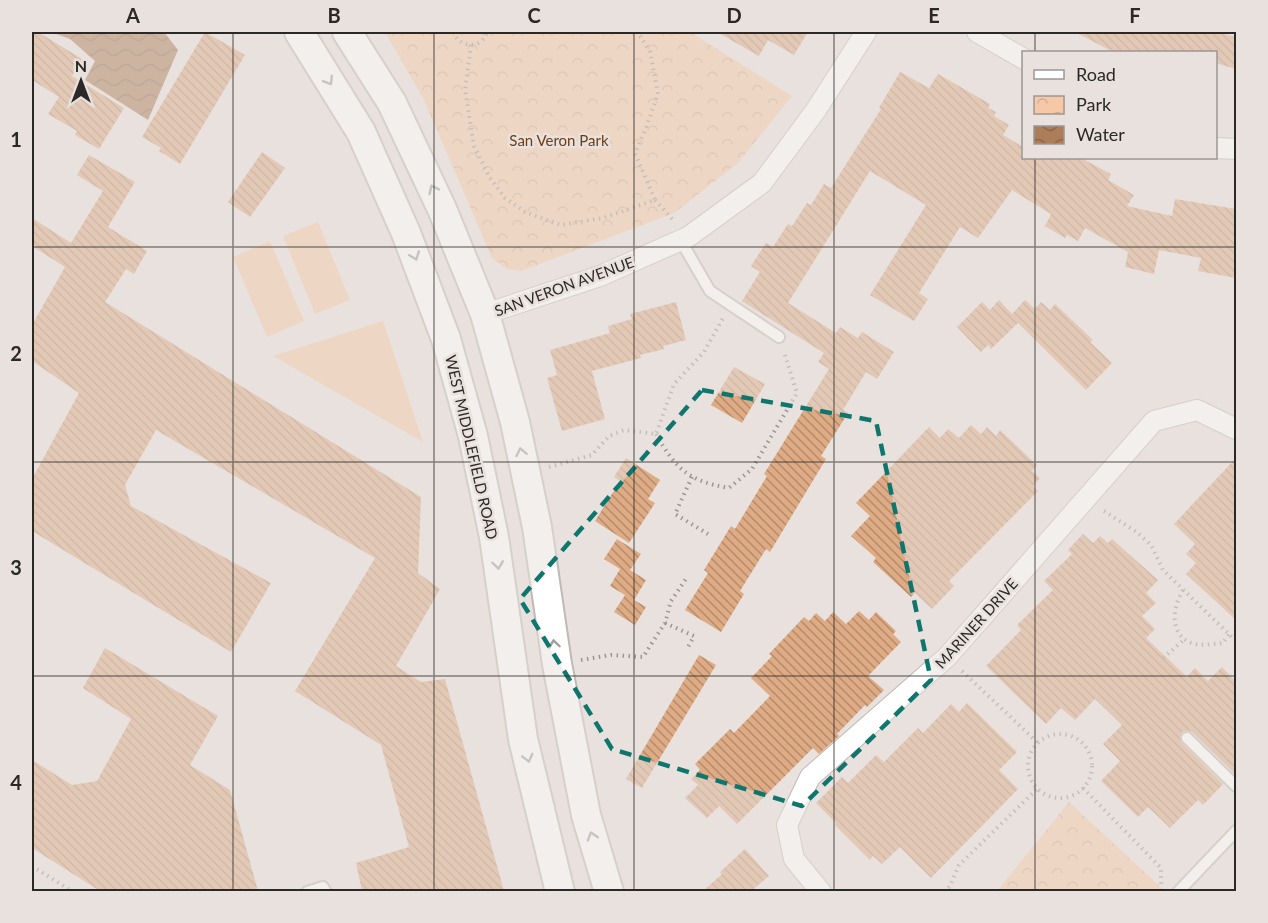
<svg xmlns="http://www.w3.org/2000/svg" width="1268" height="923" font-family="Lato,sans-serif">
	<defs>
		<pattern id="park-crowns" width="20" height="18" patternUnits="userSpaceOnUse" patternTransform="scale(1.5)"><rect width="20" height="18" fill="#f6c8a6"/><path d="M2 6a3 3 0 1 1 6 0M12 15a3 3 0 1 1 6 0" fill="none" stroke="#d3ac8f"/></pattern>
		<pattern id="water-waves" width="16" height="10" patternUnits="userSpaceOnUse" patternTransform="scale(1.5)"><rect width="16" height="10" fill="#ad7c58"/><path d="M0 5q4-4 8 0t8 0" fill="none" stroke="#8d6649"/></pattern>
		<pattern id="building-back-hatch" width="6" height="6" patternUnits="userSpaceOnUse" patternTransform="scale(1.5)"><rect width="6" height="6" fill="#deab85"/><path d="M-1 5l2 2M0 0l6 6M5-1l2 2" fill="none" stroke="#b48b6d"/></pattern>
	</defs>
	<rect width="100%" height="100%" fill="#e8e1dd"/>
	<g fill="url(#park-crowns)">
		<polygon points="385,32 690,32 792,96 738,163 674,213 521,271 507,269 492,258 424,100"/>
		<polygon points="1069,802 1165,891 997,891"/>
	</g>
	<g fill="#f6c8a6">
		<polygon points="318,222 350,300 315,314 283,236"/>
		<polygon points="270,241 304,321 267,337 233,257"/>
		<polygon points="383,321 423,442 273,356"/>
	</g>
	<polygon fill="url(#water-waves)" points="51,32 164,32 178,50 148,120 85,80 95,61 70,39"/>
	<g fill="url(#building-back-hatch)">
		<polygon points="32,32 38,32 82,59 72,76 124,108 99,149 75,135 77,131 48,114 59,97 32,80"/>
		<polygon points="205,32 245,55 180,164 159,151 161,148 142,137"/>
		<polygon points="717,32 808,32 794,55 768,40 759,56"/>
		<polygon points="1075,32 1217,32 1236,37 1236,69 1215,63 1215,52 1113,52"/>
		<polygon points="900,72 929,88 938,74 990,104 988,108 996,112 994,116 1009,125 1003,135 1023,147 1023,158 1081,158 1111,174 1108,180 1134,195 1127,206 1172,216 1175,199 1236,209 1236,278 1198,271 1201,258 1159,250 1154,274 1125,267 1128,252 1085,228 1078,241 1067,235 1065,238 1045,226 1051,214 1012,190 978,238 960,227 919,293 928,299 914,321 870,295 926,205 870,171 788,303 836,333 840,327 858,338 862,332 894,352 877,379 866,372 843,410 848,413 821,456 826,459 770,552 766,549 740,591 744,594 721,632 685,610 708,573 704,570 731,526 735,529 767,476 764,474 829,369 818,362 824,353 742,301 760,272 751,266 766,243 773,247 788,224 792,226 807,203 811,205 824,184 831,188 881,109 879,108"/>
		<polygon points="262,152 285,168 250,217 228,202"/>
		<polygon points="89,155 135,182 108,227 147,251 134,274 126,269 105,302 421,497 418,573 440,589 396,666 421,682 445,679 504,891 362,891 356,863 409,847 381,745 295,691 375,558 156,430 125,485 131,506 271,583 231,652 32,531 32,479 79,393 32,361 32,325 65,267 32,246 32,218 71,243 103,191 77,175"/>
		<polygon points="999,300 1012,314 1025,300 1035,309 1041,302 1050,310 1055,304 1093,340 1090,342 1112,363 1086,390 1018,323 991,349 988,345 981,352 957,327 982,302 990,310"/>
		<polygon points="676,302 686,340 663,346 664,349 640,355 641,358 592,371 605,419 562,431 547,378 557,375 550,350 610,333 608,326 632,319 630,314"/>
		<polygon points="734,367 765,384 742,423 711,405"/>
		<polygon points="971,425 981,434 987,427 996,436 1000,430 1037,465 1032,471 1040,478 1033,486 1038,491 949,581 954,586 932,609 915,593 911,597 873,562 876,558 851,536 870,516 856,503 929,427 940,438 948,429 959,438"/>
		<polygon points="626,458 660,480 648,499 655,503 629,543 595,521 620,481 614,477"/>
		<polygon points="1236,458 1236,620 1186,574 1196,563 1186,554 1195,544 1174,524"/>
		<polygon points="1083,534 1093,543 1100,536 1108,543 1112,539 1158,580 1146,593 1156,603 1142,616 1155,629 1146,638 1187,677 1195,668 1208,681 1222,667 1236,682 1236,770 1234,773 1192,732 1188,731 1182,732 1180,737 1182,743 1223,784 1203,805 1198,800 1170,828 1148,807 1138,817 1101,781 1120,761 1103,744 1122,725 1095,699 1075,720 1061,708 1046,724 986,666 1021,630 1017,625 1053,590 1044,581 1072,554 1068,550"/>
		<polygon points="617,539 641,554 630,570 646,580 634,600 646,607 635,625 614,612 625,595 610,586 620,569 604,559"/>
		<polygon points="859,611 869,620 876,612 896,631 893,634 901,642 868,676 884,690 867,707 865,705 837,734 839,736 819,754 813,748 737,824 719,806 707,818 685,798 698,785 691,779 700,770 695,764 730,729 734,733 770,696 751,678 772,656 769,654 804,617 809,621 816,613 825,621 833,612 846,624"/>
		<polygon points="105,648 218,716 190,765 230,790 258,891 100,891 32,848 32,760 72,785 97,781 131,719 83,688"/>
		<polygon points="699,655 716,665 642,788 626,779"/>
		<polygon points="967,703 1017,752 999,770 1018,789 931,878 900,847 882,864 873,856 870,860 835,825 836,823 816,803 842,777 848,783 876,755 884,762 918,728 923,733 951,704 959,712"/>
		<polygon points="745,849 769,876 751,891 703,891 722,874 720,872"/>
	</g>
	<g fill="none" stroke-linecap="round" stroke-linejoin="round">
		<defs>
			<g id="lane">
				<polyline points="681,241 710,291 779,337"/>
				<polyline points="1187,738 1236,786"/>
				<polyline points="307,892 323,887 326,892"/>
				<polyline points="1178,892 1236,831"/>
			</g>
			<g id="street">
				<polyline points="977,32 1024,59"/>
				<polyline points="1216,148 1236,149"/>
				<polyline points="485,314 600,276 688,237 762,183 816,110 866,32"/>
				<polyline points="821,892 794,859 787,825 810,777 947,657 1154,421 1197,410 1236,429"/>
			</g>
			<g id="secondary">
				<polyline points="299,32 361,132 406,233 446,339 473,436 494,537 523,739 560,892"/>
				<polyline points="347,32 392,103 442,209 485,314 515,422 537,527 557,664 586,815 609,892"/>
			</g>
		</defs>
		<use href="#lane" stroke="#c0b9b5" stroke-width="14"/>
		<use href="#street" stroke="#c0b9b5" stroke-width="22"/>
		<use href="#secondary" stroke="#c0b9b5" stroke-width="32"/>
		<g stroke="#9b9693" stroke-width="4" stroke-dasharray="1.5 4.5" stroke-linecap="butt">
			<path d="M453,32C460,48 481,50 487,32"/>
			<polyline points="471,45 465,90 474,146 490,178 505,198 525,212 561,225 603,218 655,200 635,153 646,128 658,94 650,51 637,32"/>
			<polyline points="655,200 675,222"/>
			<path d="M656,434C676,469 688,481 729,488L752,469L797,393L784,352"/>
			<polyline points="549,467 592,455 609,436 624,430 656,434 674,384 704,352 723,318"/>
			<polyline points="692,477 675,514 708,534"/>
			<polyline points="1104,511 1138,533 1151,545 1163,570 1234,639"/>
			<path d="M1183,590C1174,605 1168,631 1189,642C1199,647 1212,644 1223,643L1229,634"/>
			<polyline points="665,623 694,636 687,649"/>
			<polyline points="1163,658 1185,639"/>
			<polyline points="581,660 611,655 643,657 665,623 671,601 686,579"/>
			<polyline points="962,671 1038,743"/>
			<circle cx="1060" cy="766" r="32"/>
			<polyline points="1083,788 1161,868 1161,887"/>
			<polyline points="32,866 73,892"/>
			<polyline points="944,892 950,886 959,865 1037,789"/>
		</g>
		<use href="#lane" stroke="#fff" stroke-width="10"/>
		<use href="#street" stroke="#fff" stroke-width="20"/>
		<use href="#secondary" stroke="#fff" stroke-width="28"/>
	</g>
	<defs><path id="oneway-chevron" d="M-2-3.5L2.5 0L-2 3.5" fill="none" stroke-width="1.6" stroke-linecap="round" stroke-linejoin="round" transform="scale(1.5)"/></defs>
	<g stroke="#a09f9e">
		<use href="#oneway-chevron" transform="translate(329 81) rotate(58)"/>
		<use href="#oneway-chevron" transform="translate(433 189) rotate(-116)"/>
		<use href="#oneway-chevron" transform="translate(415 256) rotate(69)"/>
		<use href="#oneway-chevron" transform="translate(521 452) rotate(-102)"/>
		<use href="#oneway-chevron" transform="translate(498 565) rotate(82)"/>
		<use href="#oneway-chevron" transform="translate(554 644) rotate(-98)"/>
		<use href="#oneway-chevron" transform="translate(528 758) rotate(76)"/>
		<use href="#oneway-chevron" transform="translate(592 836) rotate(-107)"/>
	</g>
	<path d="M0 0H1268V923H0ZM702,390L876,421L931,680L802,806L612,749L520,599Z" fill="#e8e1dd" fill-opacity=".55" fill-rule="evenodd"/>
	<path fill="none" stroke="#0f766e" stroke-width="4.5" stroke-dasharray="12 8" stroke-linejoin="round" d="M702,390L876,421L931,680L802,806L612,749L520,599Z"/>
	<path fill="none" stroke="#2b2927" stroke-width="1.5" stroke-opacity="0.55" d="M233,32V892M434,32V892M634,32V892M834,32V892M1035,32V52M1035,158V892M32,247H1236M32,462H1236M32,676H1236"/>
	<g text-anchor="middle" dominant-baseline="central" stroke-width="5" stroke-linejoin="round" paint-order="stroke">
		<g font-size="15" fill="#6e3d12" stroke="#e8e1dd">
			<text x="559" y="140">San Veron Park</text>
		</g>
		<g font-size="15" fill="#2b2927" stroke="#e8e1dd">
			<text transform="translate(564 286) rotate(-20)">SAN VERON AVENUE</text>
			<text transform="translate(472 447) rotate(77)">WEST MIDDLEFIELD ROAD</text>
			<text transform="translate(976 623) rotate(-48)">MARINER DRIVE</text>
		</g>
	</g>
	<rect width="1268" height="923" fill="none" stroke="#e8e1dd" stroke-width="66"/>
	<rect x="1022" y="51" width="195" height="108" fill="#e8e1dd" stroke="#9c9794" stroke-width="1.5"/>
	<rect x="1034" y="70" width="30" height="9" fill="#ffffff" stroke="#9c9794" stroke-width="1.5"/>
	<text x="1076" y="81" font-size="18" fill="#2b2927">Road</text>
	<rect x="1034" y="96" width="30" height="18" fill="url(#park-crowns)" stroke="#9c9794" stroke-width="1.5"/>
	<text x="1076" y="111" font-size="18" fill="#2b2927">Park</text>
	<rect x="1034" y="126" width="30" height="18" fill="url(#water-waves)" stroke="#9c9794" stroke-width="1.5"/>
	<text x="1076" y="141" font-size="18" fill="#2b2927">Water</text>
	<g transform="translate(81 81)" stroke="#e8e1dd" stroke-width="4.5" paint-order="stroke">
	<path d="M0-4.5L10 22L0 15L-10 22Z" fill="#2b2927"/>
	<text y="-9" font-size="16" font-weight="bold" text-anchor="middle" fill="#2b2927">N</text>
	</g>
	<rect x="33" y="33" width="1202" height="857" fill="none" stroke="#2b2927" stroke-width="2"/>
	<g font-size="20" text-anchor="middle" font-weight="bold" fill="#2b2927">
		<text x="133" y="23">A</text>
		<text x="334" y="23">B</text>
		<text x="534" y="23">C</text>
		<text x="734" y="23">D</text>
		<text x="934" y="23">E</text>
		<text x="1135" y="23">F</text>
		<text x="16" y="147">1</text>
		<text x="16" y="361">2</text>
		<text x="16" y="575">3</text>
		<text x="16" y="790">4</text>
	</g>
</svg>
